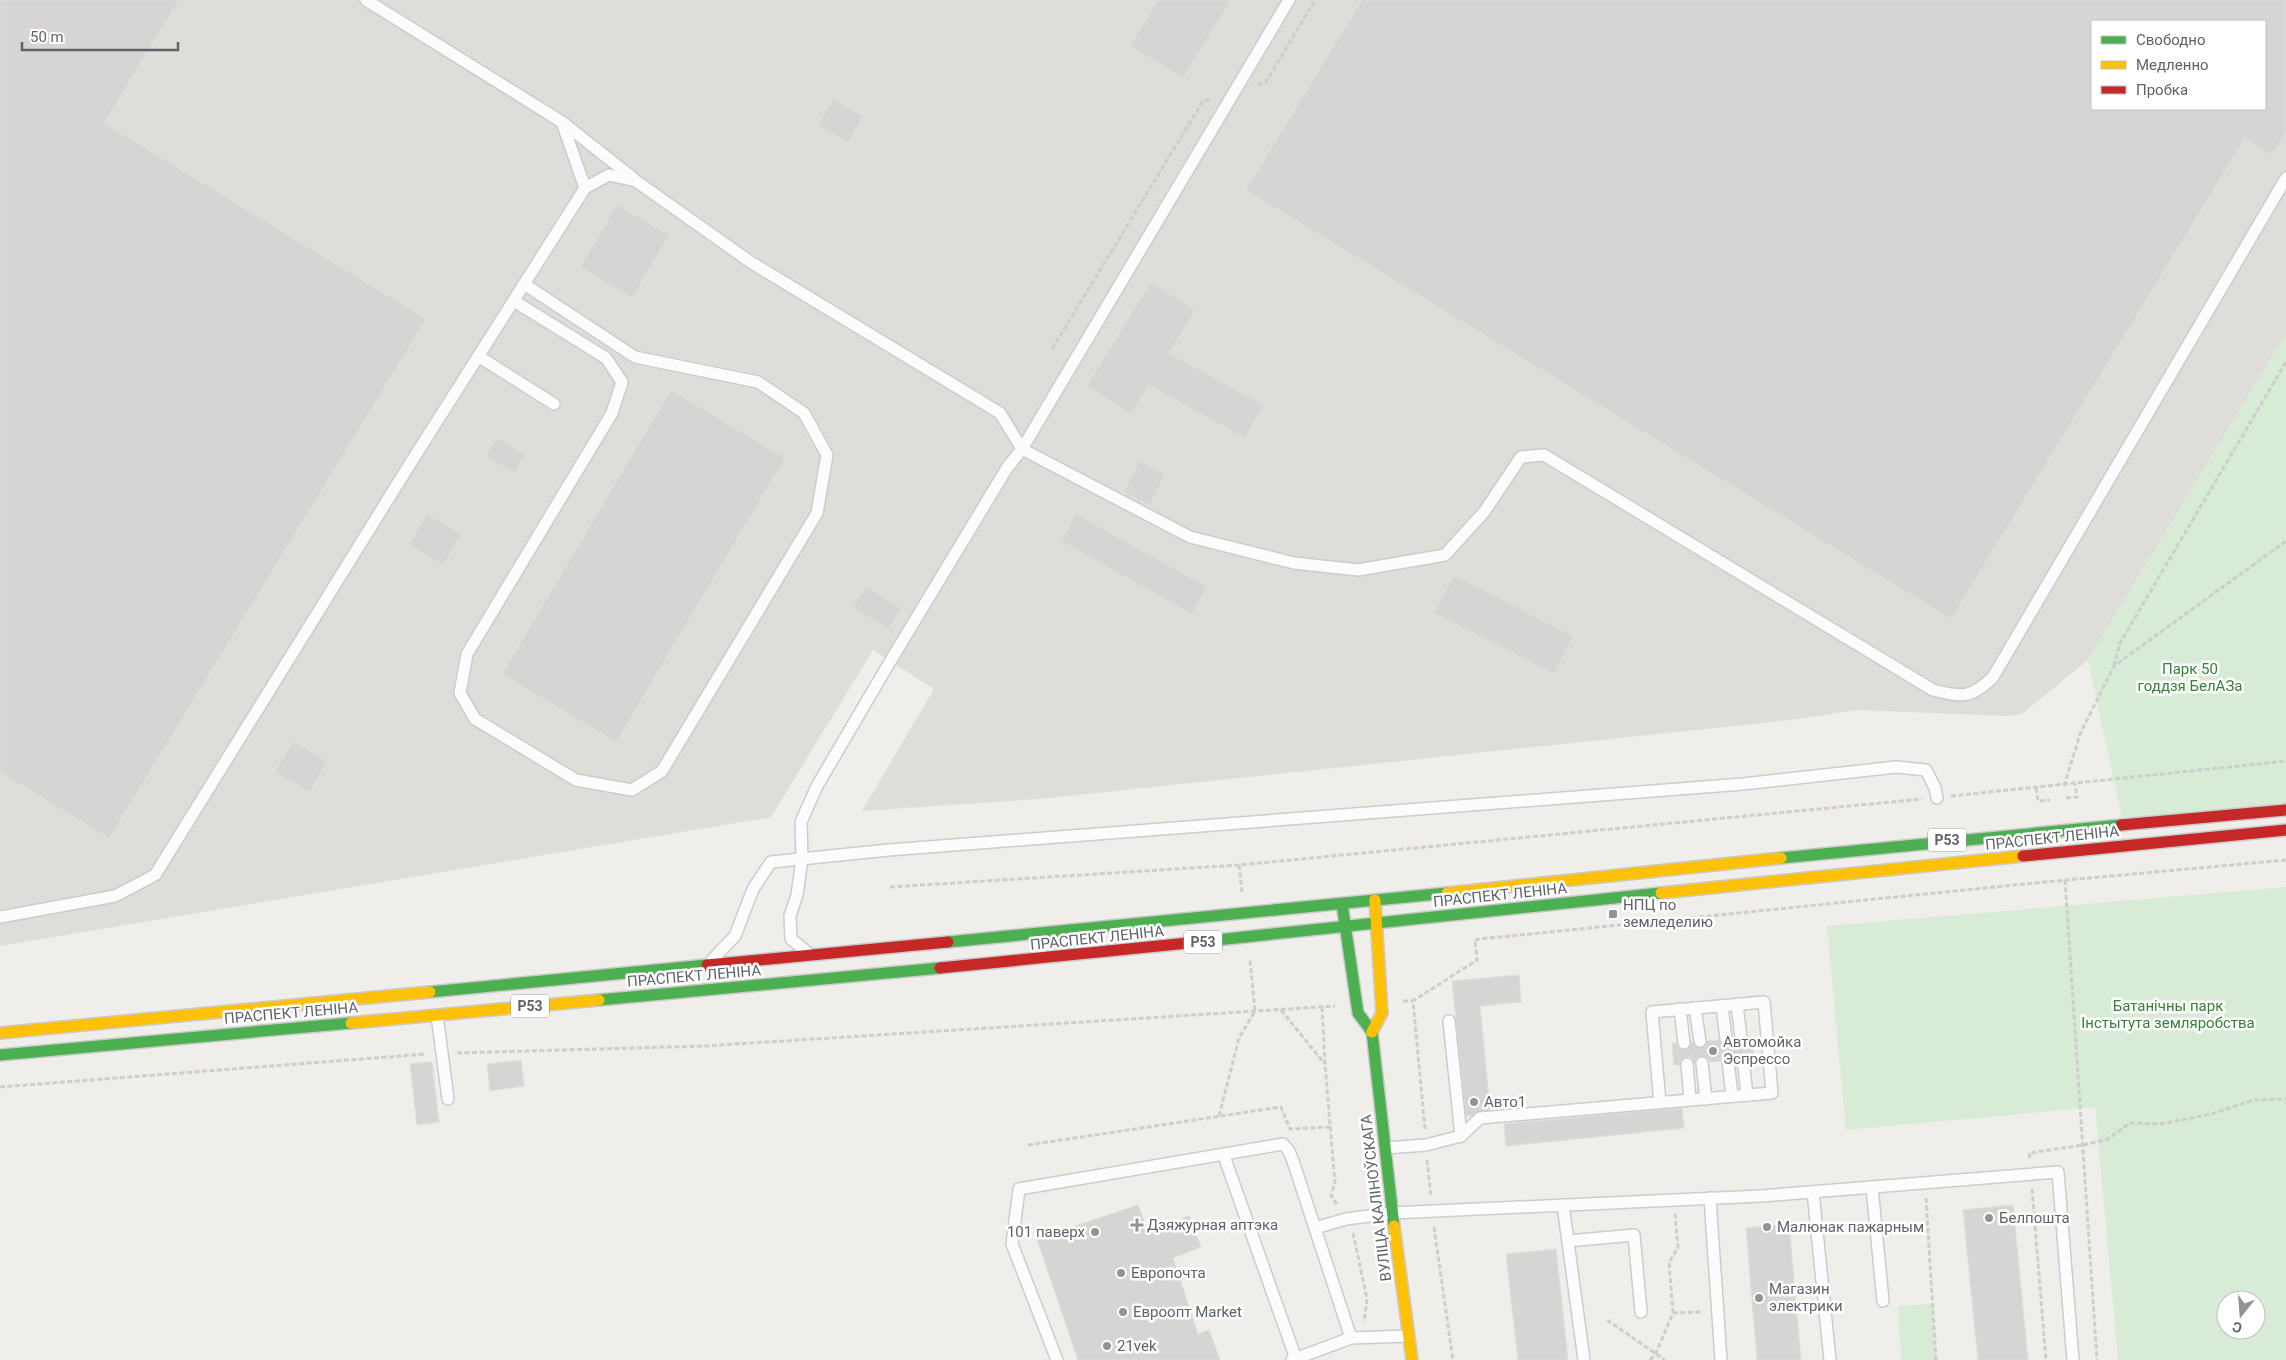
<svg xmlns="http://www.w3.org/2000/svg" width="2286" height="1360" font-family="Roboto,sans-serif">
	<rect width="100%" height="100%" fill="#efeeea"/>
	<path fill="#dfddda" fill-rule="evenodd" d="M0,0H2286V334L2088,660L2022,714L2008,716L1856,710L1791,720L1039,799L862,811L934,689L873,650L771,817L0,946ZM2092,21H2265V109H2092Z"/>
	<g fill="#d8ebd6" fill-rule="evenodd">
		<polygon points="2286,334 2286,807 2123,823 2088,660"/>
		<path d="M2286,887V1360H2118L2095,1107L1846,1130L1827,926ZM2226,1300H2256V1330H2226Z"/>
		<polygon points="1933,1304 1936,1360 1901,1360 1898,1306"/>
	</g>
	<g fill="#d6d5d3" stroke="#deddd9" fill-rule="evenodd">
		<polygon points="0,0 179,0 104,123 426,319 109,838 0,772"/>
		<polygon points="1158,0 1231,0 1183,78 1130,46"/>
		<path d="M1362,0H2286V131L2272,155L2245,138L1951,619L1246,190ZM2092,21H2265V109H2092Z"/>
		<polygon points="833,99 863,117 848,143 818,125"/>
		<polygon points="617,205 669,235 632,298 580,267"/>
		<polygon points="1151,282 1195,310 1169,353 1263,405 1245,438 1149,385 1131,414 1087,386"/>
		<polygon points="671,390 785,458 616,742 502,674"/>
		<polygon points="497,438 525,455 514,473 486,456"/>
		<polygon points="1140,461 1165,474 1150,505 1124,492"/>
		<polygon points="427,514 461,534 443,565 409,545"/>
		<polygon points="1076,514 1207,587 1192,614 1061,541"/>
		<polygon points="1454,575 1573,636 1554,674 1434,613"/>
		<polygon points="866,586 901,608 888,629 853,607"/>
		<polygon points="293,741 327,761 310,792 275,772"/>
		<polygon points="1519,975 1521,1002 1480,1006 1490,1110 1479,1111 1472,1116 1466,1116 1452,981"/>
		<polygon points="1748,1037 1752,1037 1754,1058 1750,1059 1749,1054 1743,1052 1738,1053 1736,1060 1734,1056 1728,1054 1723,1055 1721,1061 1709,1062 1708,1058 1702,1056 1697,1057 1694,1064 1691,1057 1686,1057 1680,1060 1680,1065 1674,1065 1672,1044 1676,1043 1678,1048 1684,1050 1689,1049 1691,1042 1701,1048 1705,1047 1707,1041 1719,1040 1723,1046 1727,1046 1733,1042 1733,1038 1735,1043 1741,1045 1746,1044"/>
		<polygon points="521,1060 524,1086 490,1091 487,1064"/>
		<polygon points="432,1062 439,1122 417,1125 410,1064"/>
		<polygon points="1682,1108 1684,1128 1506,1146 1504,1124"/>
		<polygon points="1138,1205 1148,1232 1189,1216 1201,1247 1173,1258 1198,1334 1209,1330 1220,1360 1078,1360 1037,1239"/>
		<polygon points="2013,1205 2028,1360 1978,1360 1963,1210"/>
		<polygon points="1789,1224 1801,1360 1757,1360 1746,1228"/>
		<polygon points="1556,1249 1568,1360 1518,1360 1506,1254"/>
	</g>
	<g fill="none" stroke-linecap="round" stroke-linejoin="round">
		<defs>
			<g id="lane">
				<polyline points="366,0 562,122 633,178"/>
				<path d="M1289,0L1022,449L1190,537L1294,563L1358,570L1445,555L1484,512L1521,457L1544,455L1933,690C1962,697 1971,699 1993,677L2286,178"/>
				<polyline points="562,122 585,188"/>
				<polyline points="514,301 606,358 622,382 612,413 467,654 460,693 475,719 576,780 632,790 662,771 817,513 827,455 804,413 758,382 635,357 524,284"/>
				<polyline points="478,356 554,404"/>
				<polyline points="0,917 115,896 155,875 408,467 585,188 609,175 636,181 752,263 1000,413 1022,449 1007,468 891,660 817,786 801,822 802,859 797,895 790,916 791,939 807,952"/>
				<polyline points="712,960 735,936 753,889 771,862 889,850 1743,784 1896,767 1926,770 1935,788 1937,798"/>
				<polyline points="1737,1004 1741,1038"/>
				<polyline points="1722,1006 1726,1039"/>
				<polyline points="1695,1008 1700,1041"/>
				<polyline points="1680,1009 1684,1043"/>
				<polyline points="437,1015 448,1099"/>
				<polyline points="1743,1059 1747,1095"/>
				<polyline points="1728,1061 1732,1096"/>
				<polyline points="1702,1063 1706,1099"/>
				<polyline points="1687,1064 1690,1100"/>
				<polyline points="1461,1136 1480,1118 1772,1093 1764,1002 1652,1012 1660,1103"/>
				<polyline points="1385,1148 1426,1145 1461,1136 1449,1021"/>
				<polyline points="1224,1156 1296,1359"/>
				<polyline points="1872,1187 1883,1301"/>
				<polyline points="1813,1192 1830,1360"/>
				<polyline points="1710,1198 1721,1360"/>
				<polyline points="1563,1205 1584,1360"/>
				<polyline points="1315,1228 1346,1219 1392,1213 1761,1196 2058,1172 2073,1360"/>
				<polyline points="1568,1241 1634,1235 1641,1312"/>
				<polyline points="1057,1360 1012,1244 1019,1189 1283,1144 1289,1151 1293,1161 1351,1338"/>
				<polyline points="1292,1360 1351,1338 1408,1336"/>
			</g>
			<g id="fast">
				<polyline points="1781,858 2121,825"/>
				<polyline points="1342,904 1358,1013 1372,1032 1394,1226"/>
				<polyline points="948,942 1447,893"/>
				<polyline points="1188,943 1661,893"/>
				<polyline points="430,992 707,965"/>
				<polyline points="599,1000 940,968"/>
				<polyline points="0,1055 351,1023"/>
			</g>
			<g id="slow">
				<polyline points="1447,893 1781,858"/>
				<polyline points="1661,893 2023,856"/>
				<polyline points="351,1023 599,1000"/>
				<polyline points="1372,1032 1382,1013 1375,900"/>
				<polyline points="0,1033 430,992"/>
				<polyline points="1394,1226 1412,1360"/>
			</g>
			<g id="jam">
				<polyline points="2121,825 2286,810"/>
				<polyline points="2023,856 2286,830"/>
				<polyline points="707,965 948,942"/>
				<polyline points="940,968 1188,943"/>
			</g>
		</defs>
		<use href="#lane" stroke="#cbcccc" stroke-width="14"/>
		<use href="#fast" stroke="#cacacb" stroke-width="14"/>
		<use href="#slow" stroke="#cacacb" stroke-width="14"/>
		<use href="#jam" stroke="#cacacb" stroke-width="14"/>
		<g stroke="#cacfcc" stroke-width="3" stroke-dasharray="5 2.5" stroke-linecap="butt">
			<polyline points="1258,85 1266,82 1315,0"/>
			<polyline points="1052,349 1203,101 1211,99"/>
			<polyline points="2114,666 2120,643 2286,362"/>
			<polyline points="2064,786 2080,734 2114,666 2286,541"/>
			<polyline points="2036,788 2038,801 2050,800"/>
			<polyline points="1951,796 2286,761"/>
			<polyline points="2066,798 2077,797 2075,784"/>
			<polyline points="1239,865 1242,892"/>
			<polyline points="2065,880 2097,1360"/>
			<polyline points="890,887 1239,865 1922,799"/>
			<polyline points="1490,938 2045,882 2286,860"/>
			<polyline points="1475,940 1492,937"/>
			<polyline points="1403,1001 1413,1001"/>
			<polyline points="1322,1007 1325,1064 1335,1183 1331,1195 1338,1206"/>
			<polyline points="1281,1010 1324,1063"/>
			<polyline points="457,1053 704,1046 1335,1006"/>
			<polyline points="0,1087 426,1054"/>
			<polyline points="1219,1116 1239,1038 1255,1011 1250,960"/>
			<polyline points="1425,1129 1413,1001 1477,960 1475,940"/>
			<polyline points="1028,1145 1281,1107 1290,1129 1330,1127"/>
			<polyline points="2030,1158 2029,1153 2083,1145 2108,1139 2130,1123 2161,1124 2211,1114 2254,1100 2286,1099"/>
			<polyline points="1427,1160 1431,1196"/>
			<polyline points="2032,1189 2046,1360"/>
			<polyline points="1926,1198 1936,1360"/>
			<polyline points="1434,1227 1453,1360"/>
			<polyline points="1353,1233 1367,1299 1364,1322"/>
			<polyline points="1673,1313 1669,1262 1678,1248 1675,1214"/>
			<polyline points="1607,1320 1665,1360"/>
			<polyline points="1650,1360 1656,1353 1673,1313 1703,1312"/>
		</g>
		<use href="#lane" stroke="#fdfcfc" stroke-width="11"/>
		<use href="#fast" stroke="#4caf50" stroke-width="11"/>
		<use href="#slow" stroke="#ffc107" stroke-width="11"/>
		<use href="#jam" stroke="#c62828" stroke-width="11"/>
	</g>
	<g fill="#919496" stroke="#fff" stroke-width="2">
		<rect x="1608" y="909" width="10" height="10" rx="2.5"/>
		<circle cx="1713" cy="1051" r="5"/>
		<circle cx="1474" cy="1102" r="5"/>
		<circle cx="1989" cy="1218" r="5"/>
		<path d="M1134.5 1217.5h5v5h5v5h-5v5h-5v-5h-5v-5h5z"/>
		<circle cx="1767" cy="1227" r="5"/>
		<circle cx="1095" cy="1232" r="5"/>
		<circle cx="1121" cy="1273" r="5"/>
		<circle cx="1759" cy="1298" r="5"/>
		<circle cx="1123" cy="1312" r="5"/>
		<circle cx="1107" cy="1346" r="5"/>
	</g>
	<g text-anchor="middle" dominant-baseline="central" stroke-width="5" stroke-linejoin="round" paint-order="stroke">
		<g fill="#fff" stroke="#8f9295" stroke-width="1">
			<rect x="1928" y="828.5" width="38" height="23" rx="4"/>
			<rect x="1184" y="930.5" width="38" height="23" rx="4"/>
			<rect x="511" y="994.5" width="38" height="23" rx="4"/>
		</g>
		<g font-size="14" font-weight="bold" fill="#5f6368">
			<text x="1947" y="840">Р53</text>
			<text x="1203" y="942">Р53</text>
			<text x="530" y="1006">Р53</text>
		</g>
		<g font-size="15" fill="#348238" stroke="#fff">
			<text x="2190" y="669">Парк 50<tspan x="2190" dy="17">годдзя БелАЗа</tspan></text>
			<text x="2168" y="1006">Батанічны парк<tspan x="2168" dy="17">Інстытута земляробства</tspan></text>
		</g>
		<g font-size="15" fill="#5f6368" stroke="#fff">
			<text transform="translate(2052 838) rotate(-6)">ПРАСПЕКТ ЛЕНІНА</text>
			<text transform="translate(1500 895) rotate(-6)">ПРАСПЕКТ ЛЕНІНА</text>
			<text transform="translate(1097 938) rotate(-6)">ПРАСПЕКТ ЛЕНІНА</text>
			<text transform="translate(694 976) rotate(-5)">ПРАСПЕКТ ЛЕНІНА</text>
			<text transform="translate(291 1013) rotate(-5)">ПРАСПЕКТ ЛЕНІНА</text>
			<text transform="translate(1376 1198) rotate(-97)">ВУЛІЦА КАЛІНОЎСКАГА</text>
		</g>
		<g font-size="15" fill="#5f6368" stroke="#fff" text-anchor="start">
			<text x="1623" y="905">НПЦ по<tspan x="1623" dy="17">земледелию</tspan></text>
			<text x="1723" y="1042">Автомойка<tspan x="1723" dy="17">Эспрессо</tspan></text>
			<text x="1484" y="1102">Авто1</text>
			<text x="1999" y="1218">Белпошта</text>
			<text x="1147" y="1225">Дзяжурная аптэка</text>
			<text x="1777" y="1227">Малюнак пажарным</text>
			<text x="1085" y="1232" text-anchor="end">101 паверх</text>
			<text x="1131" y="1273">Европочта</text>
			<text x="1769" y="1289">Магазин<tspan x="1769" dy="17">электрики</tspan></text>
			<text x="1133" y="1312">Евроопт Market</text>
			<text x="1117" y="1346">21vek</text>
		</g>
	</g>
	<rect x="2091" y="20" width="175" height="90" fill="#ffffff" stroke="#bfc1c3"/>
	<rect x="2101" y="36" width="25" height="8" fill="#4caf50" stroke="#bfc1c3"/>
	<text x="2136" y="45" font-size="15" fill="#5f6368">Свободно</text>
	<rect x="2101" y="61" width="25" height="8" fill="#ffc107" stroke="#bfc1c3"/>
	<text x="2136" y="70" font-size="15" fill="#5f6368">Медленно</text>
	<rect x="2101" y="86" width="25" height="8" fill="#c62828" stroke="#bfc1c3"/>
	<text x="2136" y="95" font-size="15" fill="#5f6368">Пробка</text>
	<g transform="translate(2241 1315) rotate(197)"><circle r="24" fill="#ffffff" stroke="#bfc1c3"/>
	<path d="M0-4L9 19L0 12L-9 19Z" fill="#919496"/>
	<text y="-8" font-size="14" font-weight="bold" text-anchor="middle" fill="#5f6368">С</text>
	</g>
	<path d="M22 42v8h156v-8" fill="none" stroke="#5f6368" stroke-width="2.5"/>
	<text x="30" y="42" font-size="15" fill="#5f6368" stroke="#ffffff" stroke-width="4" paint-order="stroke">50 m</text>
</svg>
